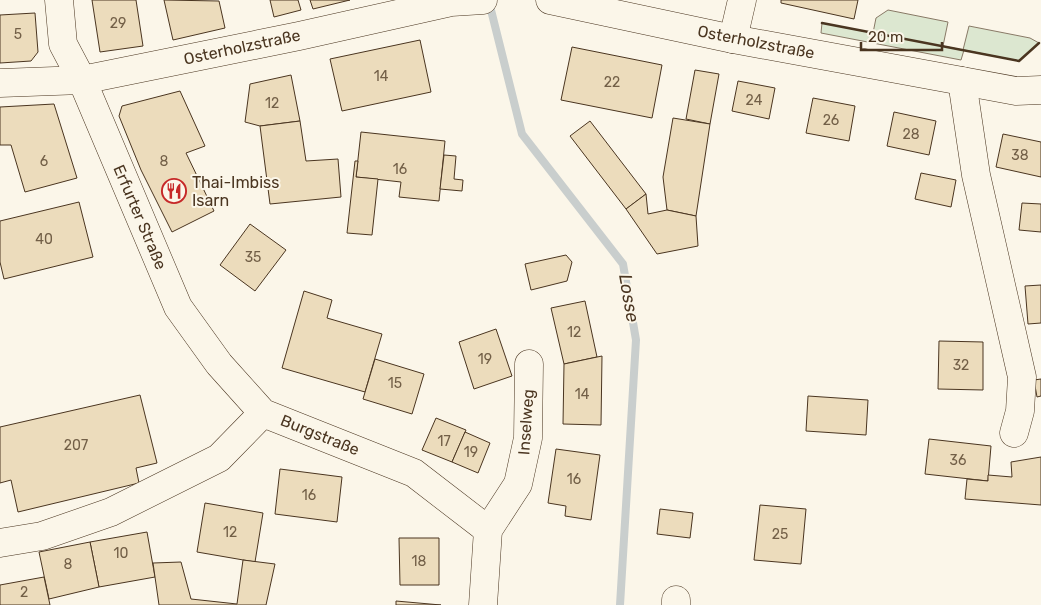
<svg xmlns="http://www.w3.org/2000/svg" width="1041" height="605" font-family="Rubik,sans-serif">
	<rect width="100%" height="100%" fill="#fbf6e9"/>
	<polygon fill="#dce7d0" stroke="#887966" points="888,10 948,22 943,46 963,50 969,26 1030,38 1039,43 1019,61 964,50 961,60 821,33 822,23 873,33 876,18"/>
	<g fill="none" stroke-linecap="round" stroke-linejoin="round">
		<polyline stroke="#c9cecd" stroke-width="8" points="489,2 522,134 623,264 636,340 620,605"/>
	</g>
	<g fill="#ecdcbc" stroke="#4a3520">
		<polygon points="92,0 136,0 143,46 100,52"/>
		<polygon points="164,0 219,1 225,28 173,40"/>
		<polygon points="270,0 298,0 301,10 274,17"/>
		<polygon points="310,0 350,0 313,9"/>
		<polygon points="781,0 858,0 854,19 781,3"/>
		<polygon points="35,13 38,52 31,61 0,63 0,15"/>
		<polygon points="420,40 431,92 342,111 330,59"/>
		<polygon points="572,47 662,65 652,118 561,100"/>
		<polygon points="695,70 719,74 710,124 686,119"/>
		<polygon points="291,75 300,121 260,126 245,122 250,84"/>
		<polygon points="738,81 775,88 769,119 732,111"/>
		<polygon points="180,91 205,146 186,153 214,211 172,232 141,170 119,116 122,106"/>
		<polygon points="813,98 855,106 849,141 806,133"/>
		<polygon points="54,104 77,178 25,192 11,145 0,145 0,107"/>
		<polygon points="894,112 936,121 929,155 887,146"/>
		<polygon points="673,118 710,124 696,216 667,210 663,177"/>
		<polygon points="300,121 306,161 338,159 341,197 270,204 260,126"/>
		<polygon points="590,121 646,194 626,209 570,136"/>
		<polygon points="361,132 445,141 439,201 399,197 401,182 356,177"/>
		<polygon points="1003,134 1041,142 1041,177 996,167"/>
		<polygon points="444,155 456,156 454,179 463,180 462,191 440,189"/>
		<polygon points="355,161 358,161 356,177 378,179 372,235 347,233"/>
		<polygon points="921,173 956,180 951,207 915,199"/>
		<polygon points="646,194 648,214 667,210 696,216 698,246 657,254 626,209"/>
		<polygon points="79,202 93,257 4,279 0,262 0,221"/>
		<polygon points="1022,203 1041,204 1041,232 1019,230"/>
		<polygon points="250,224 286,250 255,291 220,265"/>
		<polygon points="566,255 572,262 567,281 531,290 525,264"/>
		<polygon points="1041,285 1041,323 1028,324 1025,286"/>
		<polygon points="304,291 332,300 327,318 382,334 365,392 282,368"/>
		<polygon points="585,301 597,357 564,364 551,308"/>
		<polygon points="496,329 512,376 474,389 459,342"/>
		<polygon points="939,341 983,342 983,390 938,389"/>
		<polygon points="602,356 601,425 563,424 564,364"/>
		<polygon points="375,359 424,374 412,414 363,399"/>
		<polygon points="1041,379 1041,396 1037,397 1034,380"/>
		<polygon points="140,395 157,463 136,468 139,483 18,512 11,480 0,483 0,427"/>
		<polygon points="808,396 868,400 866,435 806,431"/>
		<polygon points="436,418 466,430 452,462 422,450"/>
		<polygon points="465,432 490,443 478,473 452,462"/>
		<polygon points="929,439 991,446 988,481 925,474"/>
		<polygon points="556,449 600,455 591,520 565,516 566,506 548,503"/>
		<polygon points="1041,457 1041,505 965,499 967,479 988,481 988,475 1012,477 1011,462"/>
		<polygon points="280,469 342,477 337,522 275,514"/>
		<polygon points="205,503 263,513 255,562 197,552"/>
		<polygon points="760,505 806,509 801,564 754,560"/>
		<polygon points="660,509 693,513 690,538 657,534"/>
		<polygon points="147,532 155,577 99,587 90,542"/>
		<polygon points="399,538 439,538 439,585 400,585"/>
		<polygon points="90,542 99,587 49,599 39,552"/>
		<polygon points="243,560 275,564 266,605 159,605 153,563 181,562 191,599 237,604"/>
		<polygon points="44,577 50,605 0,605 0,585"/>
		<polygon points="396,601 441,605 396,605"/>
	</g>
	<g fill="none" stroke-linecap="round" stroke-linejoin="round">
		<defs>
			<g id="minor">
				<polyline points="59,0 63,44 82,80 178,307 219,364 263,413 414,473 488,530"/>
				<polyline points="550,0 733,39 962,81 1016,91 1041,90"/>
				<polyline points="733,39 742,0"/>
				<polyline points="962,81 976,175 1022,377 1020,411 1014,433"/>
				<polyline points="0,83 82,80 299,36 451,2 483,0"/>
				<polyline points="0,543 42,536 111,512 219,458 263,413"/>
				<polyline points="483,605 488,530 518,484 528,438 529,364"/>
				<polyline points="676,605 676,600"/>
			</g>
		</defs>
		<use href="#minor" stroke="#4a3520" stroke-width="29"/>
		<use href="#minor" stroke="#fbf6e9" stroke-width="28"/>
		<polyline stroke="#4a3520" stroke-width="2.5" points="822,23 1019,61 1039,43"/>
	</g>
	<defs>
		<symbol id="restaurant-ring" viewBox="-11 -11 22 22"><circle r="9.5" fill="#fbf6e9" stroke="#c62828" stroke-width="1.5"/><path d="M-5-6h1v4h1v-4h1v4h1v-4h1v5L-1.5 .5V6h-2V.5L-5-1ZM5-6V6H3V1.5H1.5Q1.5-4 5-6Z" fill="#c62828"/></symbol>
	</defs>
	<g fill-rule="evenodd">
		<use href="#restaurant-ring" x="160" y="177" width="28" height="28"/>
	</g>
	<g text-anchor="middle" dominant-baseline="central" stroke-width="4" stroke-linejoin="round" paint-order="stroke">
		<g font-size="14" fill="#725f47">
			<text x="118" y="23">29</text>
			<text x="18" y="34">5</text>
			<text x="381" y="76">14</text>
			<text x="612" y="82">22</text>
			<text x="754" y="100">24</text>
			<text x="272" y="103">12</text>
			<text x="831" y="120">26</text>
			<text x="911" y="134">28</text>
			<text x="1020" y="155">38</text>
			<text x="44" y="161">6</text>
			<text x="164" y="161">8</text>
			<text x="400" y="169">16</text>
			<text x="44" y="239">40</text>
			<text x="253" y="257">35</text>
			<text x="574" y="332">12</text>
			<text x="485" y="359">19</text>
			<text x="961" y="365">32</text>
			<text x="395" y="383">15</text>
			<text x="582" y="394">14</text>
			<text x="444" y="441">17</text>
			<text x="76" y="445">207</text>
			<text x="471" y="452">19</text>
			<text x="958" y="460">36</text>
			<text x="574" y="479">16</text>
			<text x="309" y="495">16</text>
			<text x="230" y="532">12</text>
			<text x="780" y="534">25</text>
			<text x="121" y="553">10</text>
			<text x="419" y="561">18</text>
			<text x="68" y="564">8</text>
			<text x="24" y="592">2</text>
		</g>
		<g font-size="16" fill="#4a3520" stroke="#fbf6e9">
			<text transform="translate(756 42) rotate(11)">Osterholzstraße</text>
			<text transform="translate(242 47) rotate(-12)">Osterholzstraße</text>
			<text transform="translate(140 217) rotate(67)">Erfurter Straße</text>
			<text transform="translate(526 422) rotate(-86)">Inselweg</text>
			<text transform="translate(320 435) rotate(22)">Burgstraße</text>
		</g>
		<g font-size="16" fill="#4a3520" stroke="#fbf6e9" text-anchor="start">
			<text x="192" y="182">Thai-Imbiss<tspan x="192" dy="18">Isarn</tspan></text>
		</g>
		<g font-size="18" font-style="italic" fill="#4a3520" stroke="#fbf6e9">
			<text transform="translate(629 298) rotate(80)">Losse</text>
		</g>
	</g>
	<path d="M861 42v8h81v-8" fill="none" stroke="#4a3520" stroke-width="2.5"/>
	<text x="868" y="42" font-size="15" fill="#4a3520" stroke="#fbf6e9" stroke-width="4" paint-order="stroke">20 m</text>
</svg>
